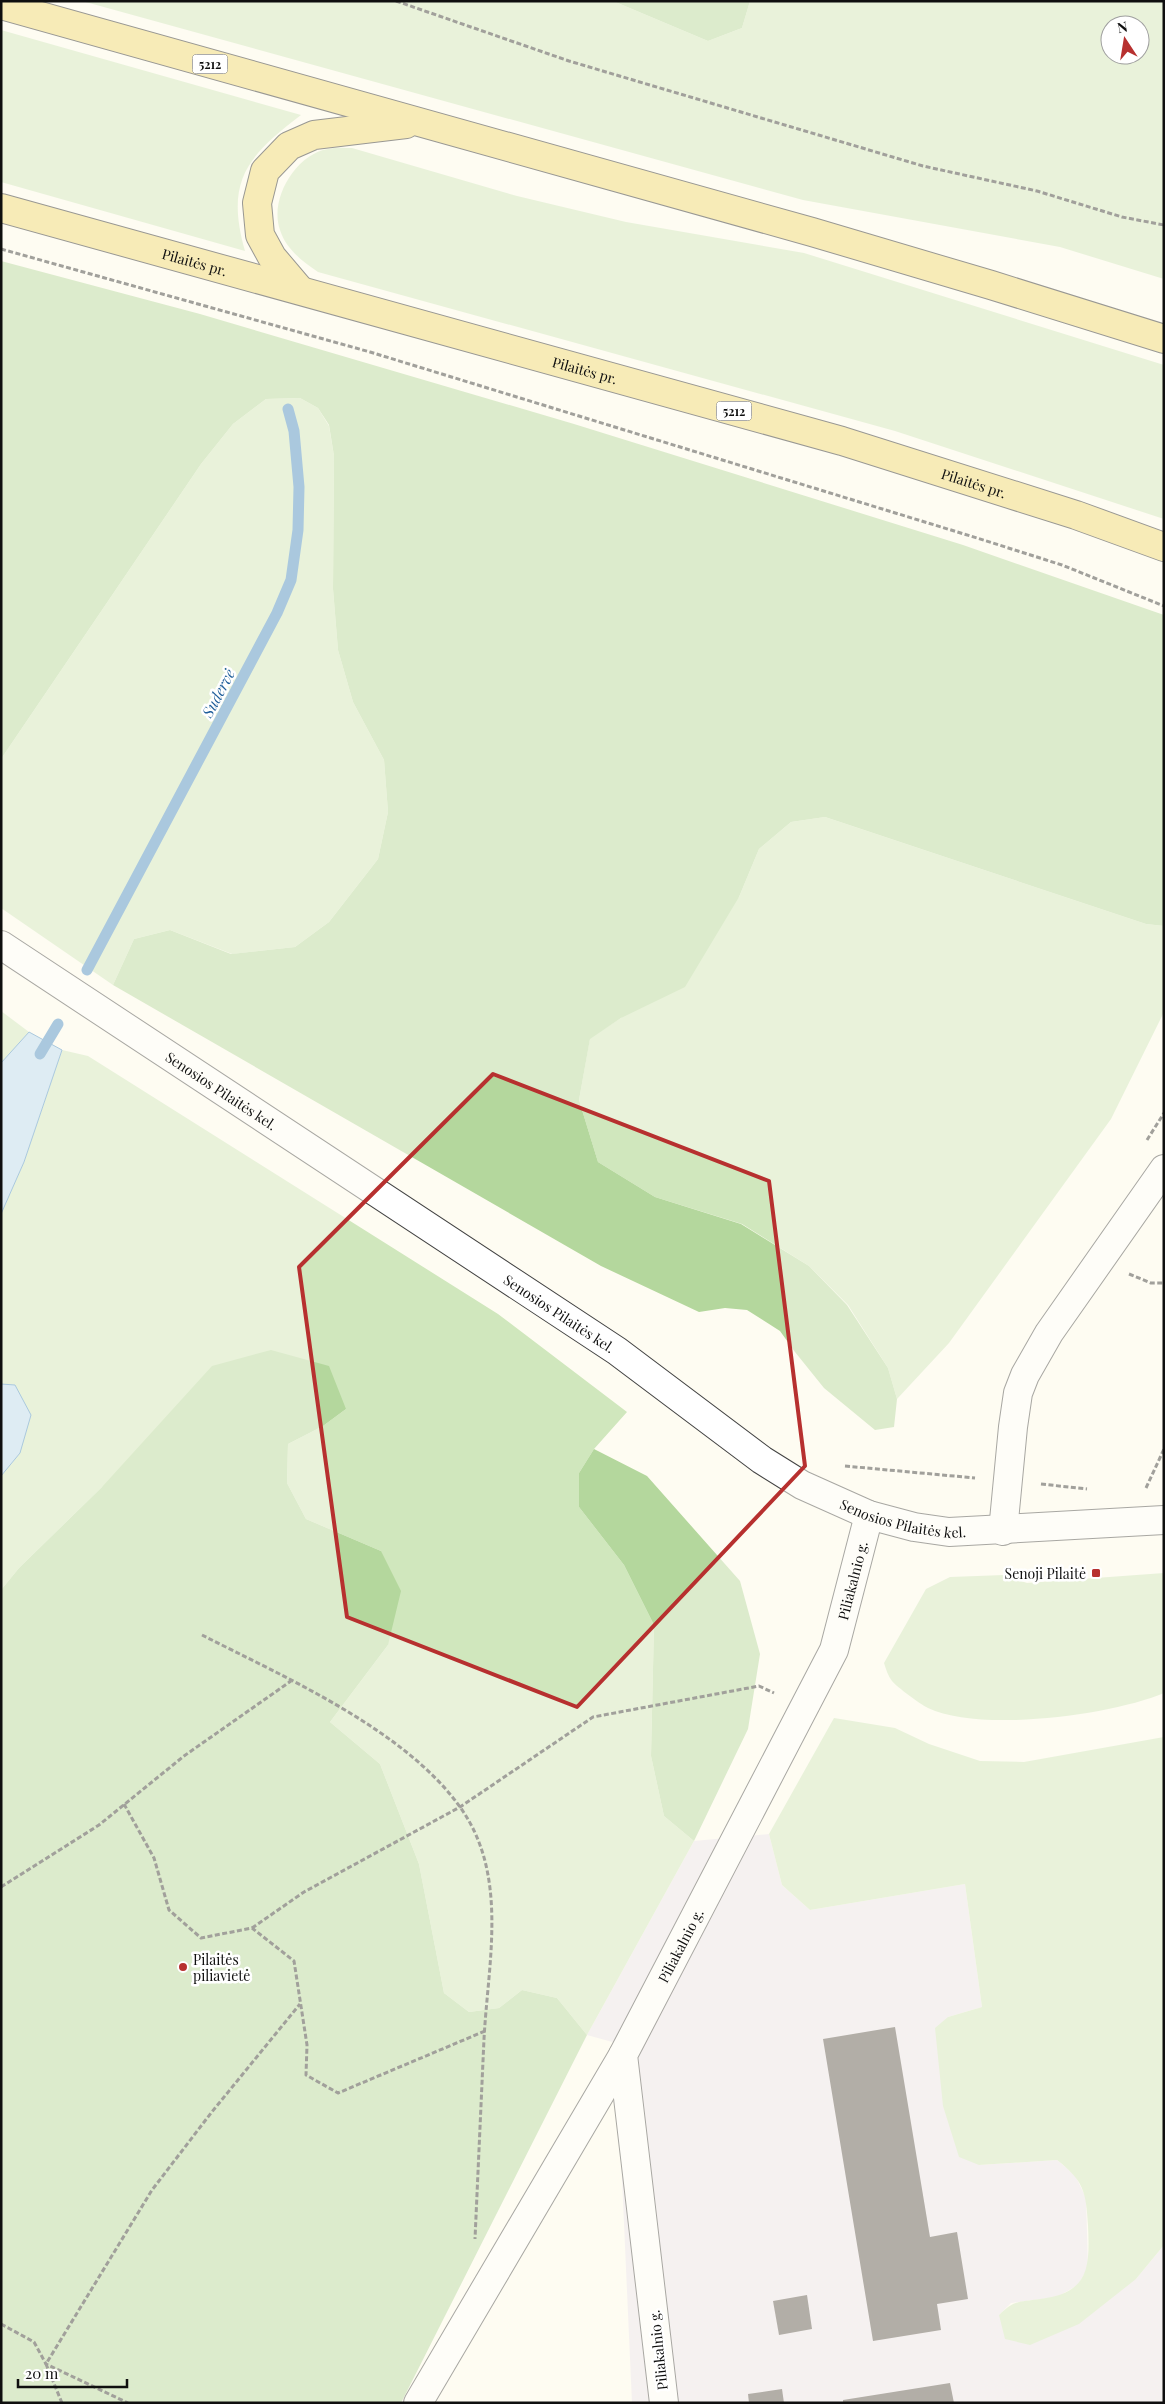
<svg xmlns="http://www.w3.org/2000/svg" width="1165" height="2404" font-family="'Playfair Display',serif">
	<rect width="100%" height="100%" fill="#fefcf2"/>
	<polygon fill="#ece4ed" points="769,1834 782,1885 810,1910 965,1884 982,2007 948,2017 979,2165 1057,2160 1075,2175 1086,2198 1088,2268 1078,2285 1057,2297 1011,2303 999,2315 1136,2279 1164,2245 1164,2403 632,2403 616,2043 587,2035 694,1841"/>
	<g fill="#d0e7bd" fill-rule="evenodd">
		<path d="M82,1H613L708,41L742,28L750,1H1164V279L1060,247L803,200ZM1110,25H1140V55H1110Z"/>
		<path d="M1,30L301,115C247,156 225,181 245,251L1,182Z"/>
		<path d="M352,148L517,196L626,222L804,253L1164,365V519L895,431L318,272C302,261 286,249 280,230C269,199 296,154 328,149C336,147 344,148 352,148Z"/>
		<polygon points="300,398 318,408 329,426 334,456 333,589 338,650 353,702 384,760 388,812 378,859 329,922 295,947 232,954 170,930 134,939 113,985 1,908 1,759 201,464 233,424 266,399"/>
		<polygon points="825,817 1146,924 1164,926 1164,1012 1111,1119 949,1343 897,1399 888,1368 848,1305 809,1266 742,1224 655,1197 598,1162 579,1100 590,1038 621,1018 739,897 759,849 791,822"/>
		<polygon points="1,1011 29,1032 1,1063"/>
		<polygon points="62,1050 88,1056 498,1314 627,1412 594,1449 579,1473 579,1507 624,1565 654,1625 651,1756 664,1816 694,1841 587,2035 557,1998 522,1990 499,2008 469,2012 444,1993 419,1864 380,1764 330,1722 388,1645 381,1551 306,1519 287,1483 288,1444 323,1426 346,1409 102,1487 19,1568 1,1590 1,1476 20,1453 15,1385 1,1384 1,1214 24,1162"/>
		<path d="M1164,1573V1693C1112,1715 980,1733 928,1708C920,1704 897,1687 892,1681C888,1676 886,1669 884,1663L926,1589L950,1577L1004,1575L1027,1583Z"/>
		<path d="M834,1718L895,1728L929,1744L980,1761L1024,1762L1164,1737V2245L1136,2279L1079,2324L1030,2345L1005,2339L999,2315C1014,2300 1019,2302 1040,2299C1089,2293 1090,2268 1088,2225C1086,2192 1084,2181 1057,2160L979,2165L959,2157L943,2106L935,2028L948,2017L982,2007L965,1884L810,1910L782,1885L769,1834Z"/>
	</g>
	<g fill="#b4d79d">
		<polygon points="613,1 750,1 742,28 708,41"/>
		<polygon points="1,261 200,314 574,424 963,545 1164,615 1164,926 1146,924 825,817 791,822 759,849 739,897 685,987 621,1018 590,1039 579,1100 598,1162 655,1197 741,1224 809,1266 847,1305 888,1368 897,1399 894,1427 875,1430 824,1388 795,1352 780,1331 747,1310 725,1308 699,1312 601,1266 113,985 134,939 170,930 231,954 295,947 329,922 378,859 388,812 384,760 353,702 338,650 333,589 334,456 329,425 318,408 300,398 266,399 233,424 201,464 1,759"/>
		<polygon points="271,1350 329,1366 346,1409 323,1426 288,1444 287,1483 306,1519 381,1551 401,1591 388,1645 330,1722 380,1764 419,1864 444,1993 469,2012 499,2008 522,1990 557,1998 587,2035 401,2403 1,2403 1,1590 19,1568 102,1487 212,1366"/>
		<polygon points="594,1449 647,1476 740,1581 760,1654 748,1729 694,1841 664,1816 651,1756 654,1625 624,1565 579,1507 579,1473"/>
	</g>
	<g fill="#b9daf3" stroke="#458bc5">
		<polygon points="29,1032 62,1050 24,1162 1,1214 1,1063"/>
		<polygon points="1,1384 15,1385 31,1415 20,1453 1,1476"/>
	</g>
	<g fill="none" stroke-linecap="round" stroke-linejoin="round">
		<g stroke="#458bc5" stroke-width="11">
			<polyline points="87,970 277,613 291,580 298,530 299,487 294,431 288,409"/>
			<polyline points="40,1054 58,1024"/>
		</g>
	</g>
	<g fill="#57514c">
		<polygon points="895,2027 930,2237 957,2232 968,2299 937,2304 941,2330 873,2341 823,2039"/>
		<polygon points="807,2295 812,2329 779,2335 773,2301"/>
		<polygon points="950,2383 954,2403 843,2403 843,2400"/>
		<polygon points="782,2389 784,2403 749,2403 748,2394"/>
	</g>
	<g fill="none" stroke-linecap="round" stroke-linejoin="round">
		<defs>
			<g id="minor">
				<path id="s1" d="M1,945L617,1351L762,1460L802,1485L869,1515L914,1527L949,1532L1164,1520"/>
				<polyline points="1003,1531 1013,1427 1018,1393 1025,1375 1049,1333 1164,1169"/>
				<polyline points="418,2403 623,2055"/>
				<path id="s2" d="M664,2403L623,2055L834,1650L869,1515"/>
			</g>
			<g id="major">
				<polyline points="1,5 812,232 991,285 1164,339"/>
				<path id="s3" d="M1,208L842,441L1076,515L1164,547"/>
				<polyline points="300,290 272,257 260,235 257,203 265,171 289,146 314,135 406,124"/>
			</g>
		</defs>
		<use href="#minor" stroke="#424242" stroke-width="30"/>
		<use href="#major" stroke="#202020" stroke-width="30"/>
		<g stroke="#313131" stroke-width="3" stroke-dasharray="5 2.5" stroke-linecap="butt">
			<polyline points="396,1 569,61 923,166 1037,191 1122,217 1164,225"/>
			<polyline points="1,249 370,352 977,538 1062,565 1164,606"/>
			<polyline points="1147,1140 1164,1113"/>
			<polyline points="1129,1274 1151,1283 1164,1283"/>
			<polyline points="845,1466 975,1478"/>
			<polyline points="1041,1484 1087,1489"/>
			<polyline points="1146,1488 1164,1449"/>
			<path d="M202,1635C286,1678 404,1729 460,1807C509,1875 488,1962 484,2039C481,2105 478,2172 475,2239"/>
			<polyline points="124,1804 154,1858 169,1910 201,1938 252,1928 294,1961 307,2045 306,2075 338,2093 485,2031"/>
			<polyline points="1,1887 99,1825 184,1756 291,1681"/>
			<polyline points="252,1928 304,1892 460,1807 593,1717 759,1686 774,1693"/>
			<polyline points="1,2324 34,2342 46,2364 128,2403"/>
			<polyline points="62,2403 46,2364 152,2190 211,2113 300,2004"/>
		</g>
		<use href="#minor" stroke="#fff" stroke-width="28"/>
		<use href="#major" stroke="#f0d870" stroke-width="28"/>
	</g>
	<path d="M0 0H1165V2404H0ZM493,1074L769,1181L805,1466L577,1707L347,1617L299,1267Z" fill="#fefcf2" fill-opacity=".55" fill-rule="evenodd"/>
	<path fill="none" stroke="#b7302f" stroke-width="4" stroke-linejoin="round" d="M493,1074L769,1181L805,1466L577,1707L347,1617L299,1267Z"/>
	<g fill="#b7302f" stroke="#fff" stroke-width="2">
		<rect x="1091" y="1568" width="10" height="10" rx="2.5"/>
		<circle cx="183" cy="1967" r="5"/>
	</g>
	<g text-anchor="middle" dominant-baseline="central" stroke-width="5" stroke-linejoin="round" paint-order="stroke">
		<g fill="#fff" stroke="#575757" stroke-width="1">
			<rect x="192.5" y="54.5" width="35" height="19" rx="4"/>
			<rect x="716.5" y="401.5" width="35" height="19" rx="4"/>
		</g>
		<g font-size="12" font-weight="bold" fill="#0f0f0f">
			<text x="210" y="64">5212</text>
			<text x="734" y="411">5212</text>
		</g>
		<g font-size="14" fill="#0f0f0f" stroke="#fff">
			<text stroke="none"><textPath href="#s3" startOffset="201">Pilaitės pr.</textPath></text>
			<text stroke="none"><textPath href="#s3" startOffset="606">Pilaitės pr.</textPath></text>
			<text stroke="none"><textPath href="#s3" startOffset="1011">Pilaitės pr.</textPath></text>
			<text stroke="none"><textPath href="#s1" startOffset="264">Senosios Pilaitės kel.</textPath></text>
			<text stroke="none"><textPath href="#s1" startOffset="669">Senosios Pilaitės kel.</textPath></text>
			<text stroke="none"><textPath href="#s1" startOffset="1074">Senosios Pilaitės kel.</textPath></text>
			<text stroke="none"><textPath href="#s2" startOffset="879">Piliakalnio g.</textPath></text>
			<text stroke="none"><textPath href="#s2" startOffset="474">Piliakalnio g.</textPath></text>
			<text transform="translate(658 2350) rotate(-96)">Piliakalnio g.</text>
		</g>
		<g font-size="14" fill="#0f0f0f" stroke="#fff" text-anchor="end">
			<text x="1086" y="1573">Senoji Pilaitė</text>
			<text x="193" y="1959" text-anchor="start">Pilaitės<tspan x="193" dy="16">piliavietė</tspan></text>
		</g>
		<g font-size="15" font-style="italic" fill="#1f5e9a" stroke="#fff">
			<text transform="translate(218 693) rotate(-62)">Sudervė</text>
		</g>
	</g>
	<rect width="1165" height="2404" fill="none" stroke="#0f0f0f" stroke-width="5"/>
	<g transform="translate(1125 40) rotate(348)"><circle r="24" fill="#ffffff" stroke="#9f9f9f"/>
	<path d="M0-4L9 19L0 12L-9 19Z" fill="#b7302f"/>
	<text y="-8" font-size="14" font-weight="bold" text-anchor="middle" fill="#0f0f0f">N</text>
	</g>
	<path d="M18 2379v8h109v-8" fill="none" stroke="#0f0f0f" stroke-width="2.5"/>
	<text x="25" y="2379" font-size="15" fill="#0f0f0f" stroke="#ffffff" stroke-width="4" paint-order="stroke">20 m</text>
</svg>
